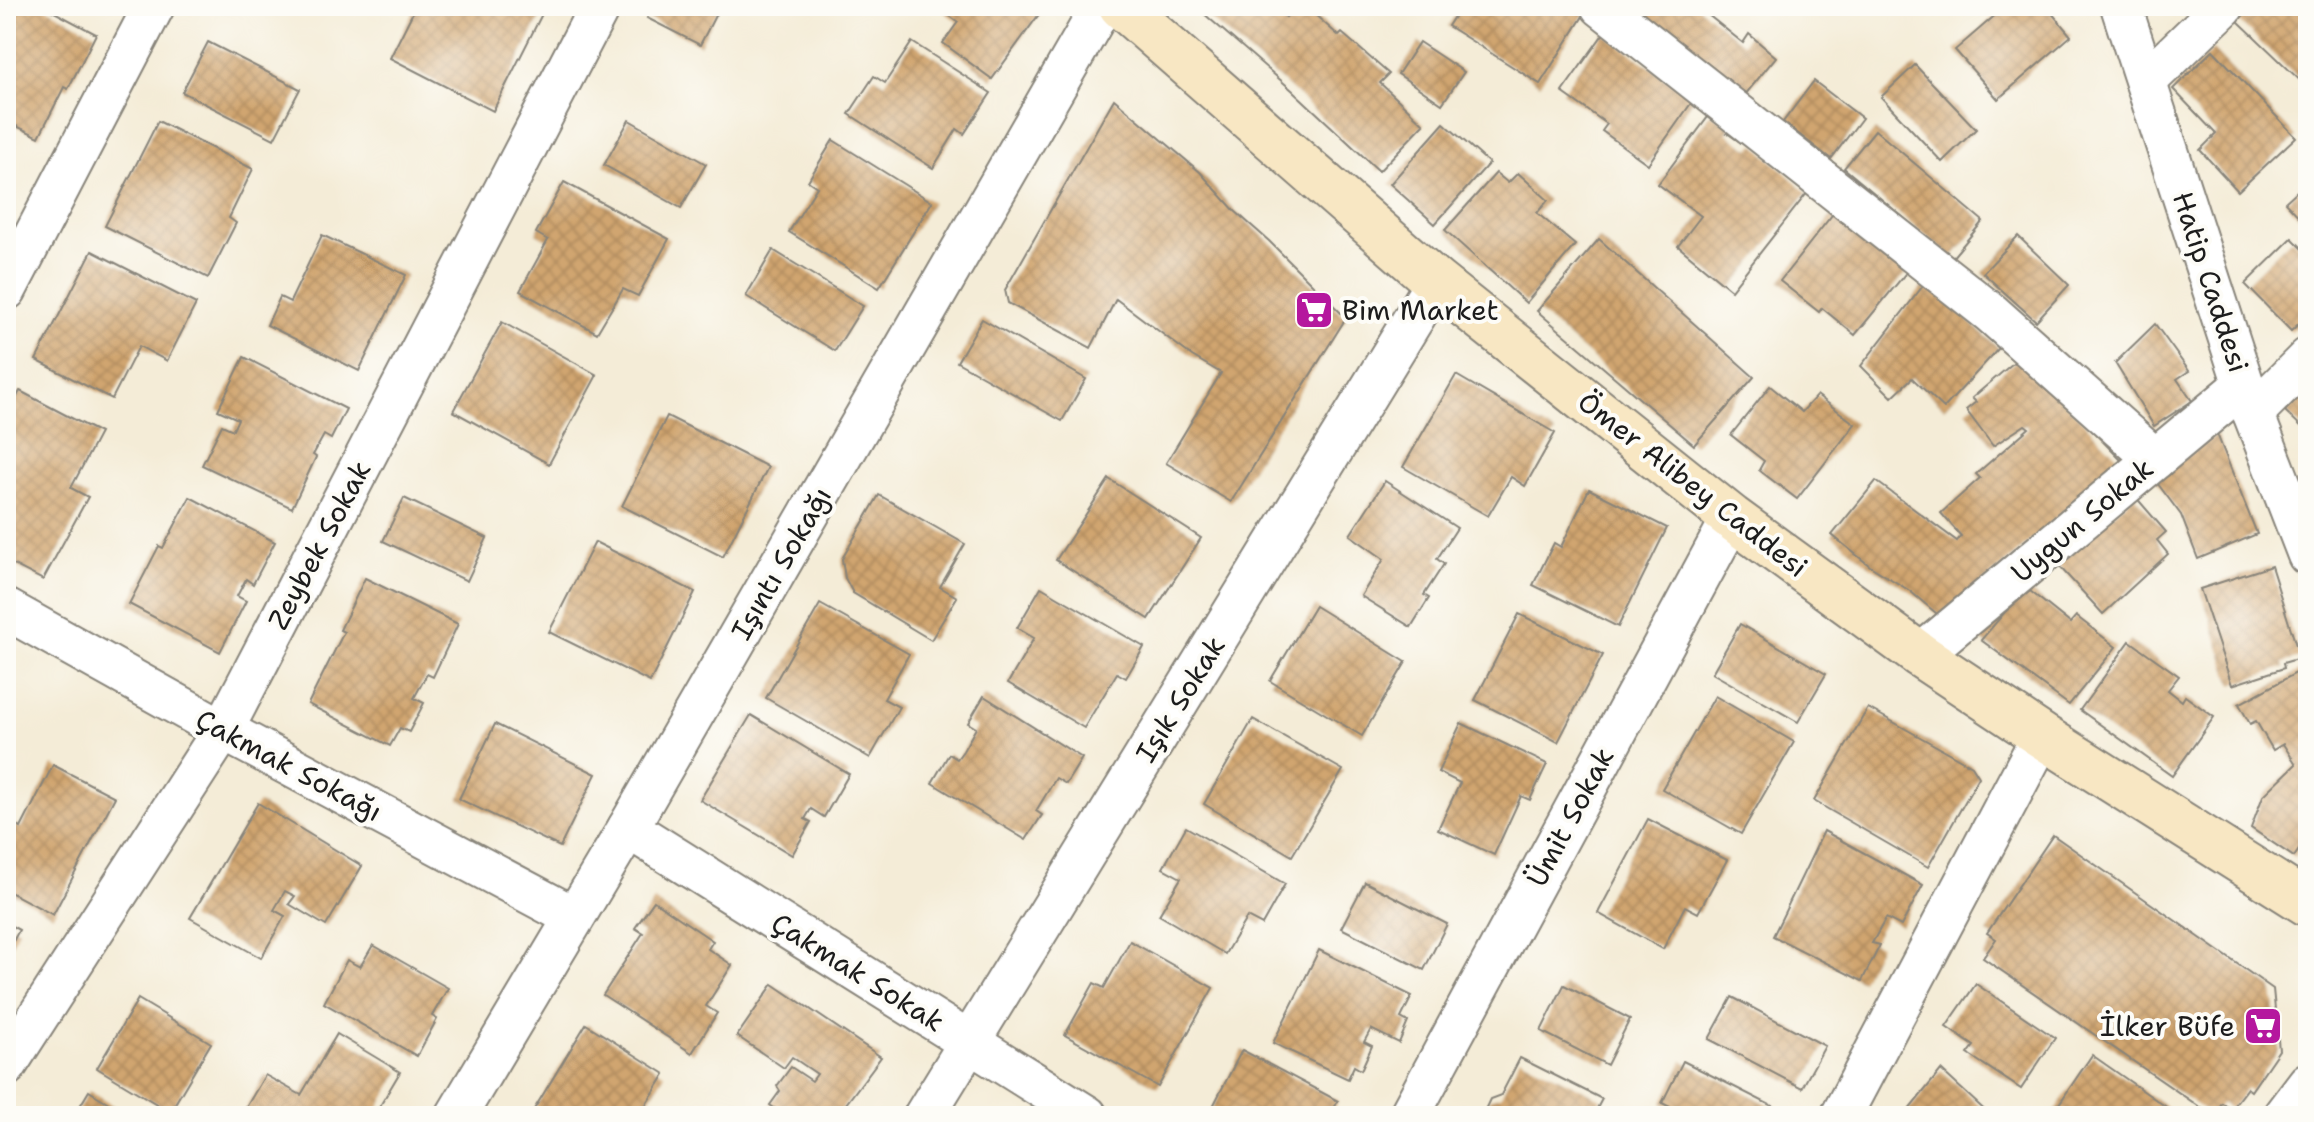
<svg xmlns="http://www.w3.org/2000/svg" width="2314" height="1122" font-family="'Shantell Sans',sans-serif">
	<defs>
		<pattern id="building-cross-hatch" width="8" height="8" patternUnits="userSpaceOnUse" patternTransform="scale(2)"><rect width="8" height="8" fill="#d0a56f"/><path d="M0 0l8 8M0 8l8-8" fill="none" stroke="#b28d60"/></pattern>
	</defs>
	<rect width="100%" height="100%" fill="#fdfcf7"/>
	<filter id="ink" filterUnits="userSpaceOnUse"><feTurbulence type="fractalNoise" baseFrequency=".0125" numOctaves="2"/><feDisplacementMap in="SourceGraphic" scale="16" xChannelSelector="R" yChannelSelector="G"/><feConvolveMatrix kernelMatrix="1 2 1 2 8 2 1 2 1" color-interpolation-filters="sRGB"/></filter>
	<filter id="wash" filterUnits="userSpaceOnUse"><feTurbulence type="fractalNoise" baseFrequency=".006" numOctaves="4" result="noise"/><feDisplacementMap in="SourceGraphic" scale="32" xChannelSelector="R" yChannelSelector="G"/><feGaussianBlur stdDeviation="1.8" result="paint"/><feColorMatrix in="noise" values="0 0 0 0 0 0 0 0 0 0 0 0 0 0 0 0 0 1.4 0 .05"/><feComposite in="paint" operator="in"/></filter>
	<g filter="url(#wash)">
		<rect width="100%" height="100%" fill="#f4ecd7"/>
		<g id="blocks">
			<g fill="url(#building-cross-hatch)">
				<polygon points="6,6 43,6 96,34 68,89 64,87 39,137 6,121"/>
				<polygon points="416,6 546,6 493,111 390,58"/>
				<polygon points="653,6 720,6 700,45 647,18"/>
				<polygon points="936,6 1045,6 992,79 943,43 958,22"/>
				<polygon points="1195,6 1276,6 1274,8 1286,17 1295,6 1305,6 1339,36 1342,33 1389,74 1380,83 1424,124 1379,171 1292,90"/>
				<polygon points="1461,6 1574,6 1585,13 1540,84 1448,26"/>
				<polygon points="1640,6 1697,6 1743,43 1749,34 1776,57 1740,101 1634,14"/>
				<polygon points="2006,6 2046,6 2071,36 1998,99 1955,50"/>
				<polygon points="2252,6 2308,6 2308,88 2238,21"/>
				<polygon points="1604,33 1694,99 1648,164 1602,131 1607,124 1562,92"/>
				<polygon points="208,42 300,89 274,139 182,92"/>
				<polygon points="912,42 991,93 964,134 957,129 933,168 849,114 874,76 885,83"/>
				<polygon points="1419,42 1464,72 1442,104 1398,74"/>
				<polygon points="2213,50 2296,137 2238,191 2200,150 2216,134 2173,89"/>
				<polygon points="1915,65 1976,129 1942,162 1881,97"/>
				<polygon points="1814,81 1862,118 1831,159 1783,122"/>
				<polygon points="1114,99 1200,172 1235,211 1269,241 1346,318 1231,502 1166,463 1221,373 1192,356 1116,299 1091,348 1008,303 1005,290"/>
				<polygon points="1711,113 1731,127 1727,133 1750,149 1754,144 1807,193 1731,290 1678,246 1701,216 1658,184"/>
				<polygon points="629,120 706,164 681,208 604,165"/>
				<polygon points="158,121 253,169 229,218 236,223 208,278 105,226"/>
				<polygon points="1444,123 1489,163 1435,224 1390,184"/>
				<polygon points="1875,130 1983,221 1952,258 1844,168"/>
				<polygon points="833,140 932,202 879,288 789,232 817,187 808,181"/>
				<polygon points="1496,173 1508,183 1518,173 1548,200 1537,213 1575,245 1526,303 1445,230"/>
				<polygon points="2308,181 2308,226 2285,202"/>
				<polygon points="564,182 669,239 638,296 623,289 597,333 520,291 548,240 536,233"/>
				<polygon points="1836,210 1910,268 1855,335 1822,308 1819,312 1780,281"/>
				<polygon points="322,235 406,275 359,371 267,325 280,297 290,302"/>
				<polygon points="2018,236 2069,285 2036,321 1983,273"/>
				<polygon points="2292,238 2308,254 2308,315 2291,331 2245,284"/>
				<polygon points="1599,239 1754,377 1694,445 1537,311"/>
				<polygon points="773,250 863,306 835,351 746,296"/>
				<polygon points="92,251 196,304 167,361 139,346 112,399 36,360"/>
				<polygon points="1926,282 1999,348 1944,408 1912,378 1892,397 1861,366"/>
				<polygon points="982,319 1086,379 1062,421 957,362"/>
				<polygon points="502,322 597,375 549,464 453,411"/>
				<polygon points="2155,324 2189,371 2177,379 2192,401 2154,426 2115,363"/>
				<polygon points="244,357 346,409 331,439 324,435 313,455 316,457 292,508 202,465 222,425 233,430 238,419 218,410"/>
				<polygon points="2020,357 2121,460 1943,619 1910,591 1870,566 1832,535 1876,481 1957,541 1961,536 1941,513 1980,478 1976,474 2029,428 2025,425 1993,446 1966,410 1976,402 1972,398"/>
				<polygon points="1456,375 1555,433 1525,486 1511,477 1488,516 1403,467"/>
				<polygon points="1770,386 1802,412 1817,395 1855,424 1797,499 1759,470 1764,461 1731,435"/>
				<polygon points="2308,387 2308,433 2285,411"/>
				<polygon points="20,391 100,433 71,488 88,497 43,580 6,561 6,416"/>
				<polygon points="667,416 768,467 723,557 622,506"/>
				<polygon points="2217,434 2257,534 2198,559 2181,515 2155,480"/>
				<polygon points="1109,479 1201,538 1149,619 1056,560"/>
				<polygon points="1385,481 1457,528 1437,559 1444,564 1424,595 1429,598 1411,627 1361,596 1384,559 1350,535"/>
				<polygon points="1589,489 1667,528 1618,627 1533,585 1554,543 1561,547"/>
				<polygon points="879,495 965,544 940,587 957,597 931,640 853,593 845,578 842,559"/>
				<polygon points="2134,495 2166,532 2157,540 2168,554 2103,614 2058,565"/>
				<polygon points="190,497 275,542 253,584 246,579 237,596 246,601 220,652 129,604 159,546 163,548"/>
				<polygon points="404,498 487,538 467,581 383,541"/>
				<polygon points="595,542 695,592 650,682 549,632"/>
				<polygon points="2271,566 2300,658 2283,663 2284,668 2232,685 2200,589"/>
				<polygon points="365,578 458,624 433,677 427,674 414,698 424,703 409,732 400,728 390,746 308,704 344,632 340,630"/>
				<polygon points="1041,587 1144,647 1126,678 1117,673 1084,728 1008,683 1034,638 1017,628"/>
				<polygon points="2030,591 2070,623 2076,616 2116,647 2069,705 1981,640 2005,612"/>
				<polygon points="820,604 909,654 884,699 899,707 870,758 766,698"/>
				<polygon points="1315,606 1406,662 1362,736 1270,681"/>
				<polygon points="1519,614 1603,655 1558,742 1475,700"/>
				<polygon points="1740,624 1826,674 1798,722 1712,673"/>
				<polygon points="2130,641 2179,676 2168,690 2182,701 2185,696 2214,717 2172,776 2080,710"/>
				<polygon points="2305,668 2308,675 2308,836 2294,857 2251,828 2263,796 2296,764 2283,744 2273,750 2256,721 2250,724 2239,704"/>
				<polygon points="984,696 1082,758 1066,784 1056,778 1036,811 1042,815 1026,840 932,783 949,754 957,759 963,751 976,728 968,723"/>
				<polygon points="1715,696 1794,742 1741,834 1662,789"/>
				<polygon points="1868,708 1972,766 1979,777 1928,867 1814,801"/>
				<polygon points="751,715 849,774 824,817 811,809 805,819 811,822 792,855 700,800"/>
				<polygon points="1253,719 1343,770 1292,856 1204,804"/>
				<polygon points="1461,723 1547,764 1530,800 1521,796 1494,855 1438,829 1460,783 1438,772"/>
				<polygon points="495,724 596,774 560,847 459,799"/>
				<polygon points="53,765 115,797 53,915 6,890 6,819 21,828"/>
				<polygon points="258,803 362,866 326,926 289,904 295,896 285,891 274,910 285,916 261,958 190,918"/>
				<polygon points="1648,819 1727,860 1698,913 1685,906 1663,949 1598,913"/>
				<polygon points="1186,827 1285,884 1262,925 1247,917 1225,954 1159,915 1181,878 1163,868"/>
				<polygon points="1824,831 1923,885 1901,926 1886,918 1872,943 1880,945 1862,981 1773,936"/>
				<polygon points="2053,835 2273,989 2279,1050 2251,1091 2247,1088 2231,1109 2222,1103 2213,1116 1983,958 1996,939 1987,933"/>
				<polygon points="1365,882 1447,924 1424,970 1341,928"/>
				<polygon points="654,901 713,941 708,949 732,965 706,1006 717,1013 692,1053 603,995 643,933 635,928"/>
				<polygon points="6,923 19,930 6,955"/>
				<polygon points="1130,941 1213,988 1158,1087 1065,1035 1094,983 1104,988"/>
				<polygon points="373,945 448,988 432,1016 437,1019 417,1056 324,1003 347,960 360,967"/>
				<polygon points="1319,950 1412,996 1401,1018 1408,1022 1399,1043 1371,1029 1364,1042 1372,1046 1361,1070 1354,1066 1348,1079 1273,1043"/>
				<polygon points="773,984 881,1057 837,1116 785,1116 770,1105 780,1091 777,1086 791,1067 812,1081 817,1074 792,1057 784,1068 737,1036"/>
				<polygon points="1976,984 2055,1038 2021,1089 1968,1054 1974,1046 1946,1027"/>
				<polygon points="1564,985 1630,1019 1607,1065 1541,1031"/>
				<polygon points="1732,997 1825,1046 1802,1088 1709,1039"/>
				<polygon points="138,999 211,1043 170,1112 97,1068"/>
				<polygon points="586,1024 665,1074 639,1116 629,1110 626,1116 530,1116"/>
				<polygon points="337,1034 400,1072 374,1116 241,1116 265,1075 301,1095"/>
				<polygon points="1242,1050 1338,1101 1330,1116 1208,1116"/>
				<polygon points="2092,1055 2179,1116 2051,1116"/>
				<polygon points="1520,1058 1602,1099 1593,1116 1482,1116 1490,1099 1501,1095"/>
				<polygon points="1683,1061 1786,1113 1785,1116 1688,1116 1662,1103"/>
				<polygon points="1941,1070 1991,1116 1904,1116"/>
				<polygon points="89,1091 130,1116 74,1116"/>
			</g>
		</g>
	</g>
	<g filter="url(#ink)">
		<use href="#blocks" fill-opacity="0" stroke="#88847a" stroke-width="2"/>
		<g fill="none" stroke-linecap="round" stroke-linejoin="round">
			<defs>
				<g id="street">
					<polyline points="1601,6 1991,313 2155,459"/>
					<polyline points="2121,6 2253,413 2308,555"/>
					<polyline points="2146,81 2224,6"/>
					<polyline points="6,290 154,6"/>
					<polyline points="2253,413 2308,358"/>
					<polyline points="6,609 223,730 574,917"/>
					<polyline points="1920,655 2244,385"/>
					<polyline points="628,828 1087,1116"/>
					<polyline points="6,1066 223,730 600,6"/>
					<polyline points="456,1116 628,828 1102,6"/>
					<polyline points="924,1116 1436,282"/>
					<polyline points="1409,1116 1732,518"/>
					<polyline points="1841,1116 2042,736"/>
					<polyline points="2283,1116 2308,1083"/>
				</g>
				<polyline id="secondary" points="1121,6 1436,282 1732,518 1920,655 2042,736 2308,904"/>
			</defs>
			<use href="#street" stroke="#88847a" stroke-width="44"/>
			<use href="#secondary" stroke="#88847a" stroke-width="48"/>
			<use href="#street" stroke="#fff" stroke-width="40"/>
			<use href="#secondary" stroke="#f8e7c3" stroke-width="44"/>
		</g>
	</g>
	<defs>
		<symbol id="supermarket-square" viewBox="-11 -11 22 22"><rect x="-9" y="-9" width="18" height="18" rx="4" fill="#b5179e" stroke="#fdfcf7"/><path d="M-6-5.5h2.5l.6 2H6L4.5 2H-2.5L-4.4-4H-6ZM-1.5 3.2a1.3 1.3 0 1 0 .1 0ZM3 3.2a1.3 1.3 0 1 0 .1 0Z" fill="#fff"/></symbol>
	</defs>
	<g fill-rule="evenodd">
		<use href="#supermarket-square" x="1292" y="288" width="44" height="44"/>
		<use href="#supermarket-square" x="2241" y="1004" width="44" height="44"/>
	</g>
	<g text-anchor="middle" dominant-baseline="central" stroke-width="8" stroke-linejoin="round" paint-order="stroke">
		<g font-size="28" fill="#1c1c1c" stroke="#fdfcf7">
			<text transform="translate(2211 282) rotate(72)">Hatip Caddesi</text>
			<text transform="translate(1693 484) rotate(38)">Ömer Alibey Caddesi</text>
			<text transform="translate(2082 520) rotate(-40)">Uygun Sokak</text>
			<text transform="translate(319 545) rotate(-62)">Zeybek Sokak</text>
			<text transform="translate(781 563) rotate(-60)">Işıntı Sokağı</text>
			<text transform="translate(1180 699) rotate(-58)">Işık Sokak</text>
			<text transform="translate(289 765) rotate(28)">Çakmak Sokağı</text>
			<text transform="translate(1570 817) rotate(-62)">Ümit Sokak</text>
			<text transform="translate(858 972) rotate(32)">Çakmak Sokak</text>
		</g>
		<g font-size="28" fill="#1c1c1c" stroke="#fdfcf7" text-anchor="start">
			<text x="1342" y="310">Bim Market</text>
			<text x="2235" y="1026" text-anchor="end">İlker Büfe</text>
		</g>
	</g>
	<rect width="2314" height="1122" fill="none" stroke="#fdfcf7" stroke-width="32"/>
</svg>
